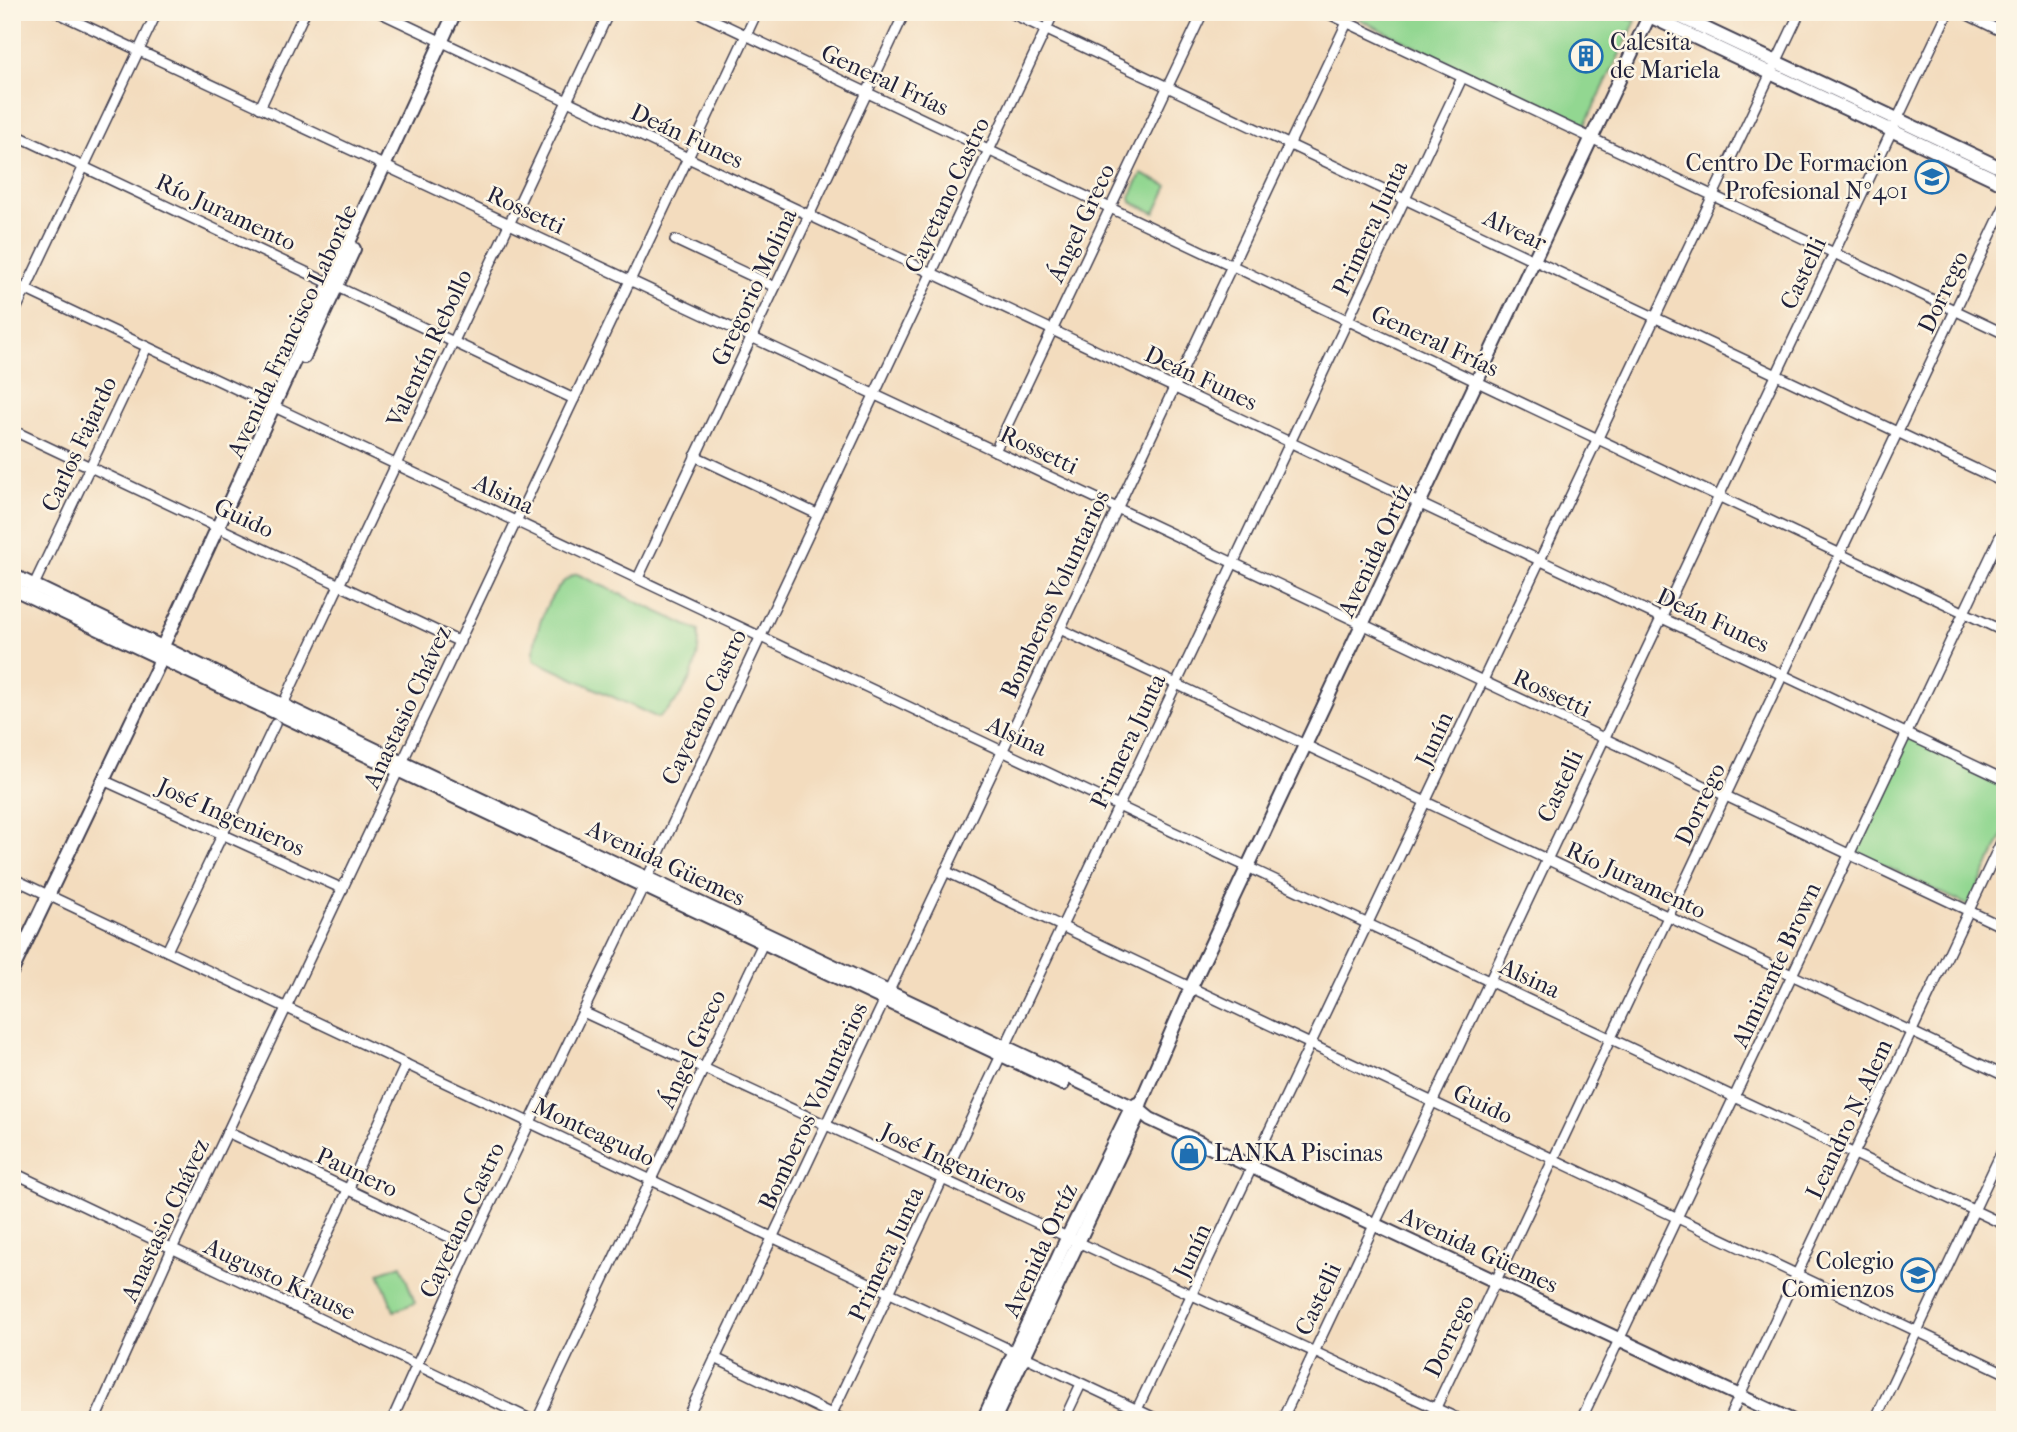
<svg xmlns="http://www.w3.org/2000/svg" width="2017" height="1432" font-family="'IM FELL French Canon',serif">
	<rect width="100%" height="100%" fill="#fcf5e5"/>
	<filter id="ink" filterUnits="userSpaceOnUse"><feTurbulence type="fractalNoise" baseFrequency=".0143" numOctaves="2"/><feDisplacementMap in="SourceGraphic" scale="14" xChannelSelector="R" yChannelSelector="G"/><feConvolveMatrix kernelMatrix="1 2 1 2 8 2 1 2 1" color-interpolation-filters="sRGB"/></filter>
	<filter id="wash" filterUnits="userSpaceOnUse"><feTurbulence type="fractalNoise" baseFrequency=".00686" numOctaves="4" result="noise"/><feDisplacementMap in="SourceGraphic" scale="28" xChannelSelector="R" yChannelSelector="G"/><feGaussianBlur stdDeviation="1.57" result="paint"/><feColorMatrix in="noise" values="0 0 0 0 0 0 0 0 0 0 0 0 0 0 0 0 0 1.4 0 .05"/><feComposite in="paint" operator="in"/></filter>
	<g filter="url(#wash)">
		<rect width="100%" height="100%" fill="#f3dcbe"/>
		<g fill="#92d791" stroke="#5a7c66" stroke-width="2">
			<polygon points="1362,12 1618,12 1636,21 1583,129 1359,19"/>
			<polygon points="1141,174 1168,186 1155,213 1131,202 1130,197"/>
			<path d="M577,574L699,631C701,665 685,698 658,718L534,660C532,635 550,582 577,574Z"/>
			<polygon points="1907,735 2005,782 2005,831 1969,906 1853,851"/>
			<polygon points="401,1265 415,1303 394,1311 379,1273"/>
		</g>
	</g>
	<g filter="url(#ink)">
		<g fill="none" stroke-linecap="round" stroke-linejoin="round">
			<defs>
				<g id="street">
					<polyline points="56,12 1117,508 2005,928"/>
					<polyline points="379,12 2005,780"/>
					<polyline points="697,12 2005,632"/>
					<polyline points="1009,12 2005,483"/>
					<polyline points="1325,12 2005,334"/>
					<polyline points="1962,12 2005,33"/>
					<polyline points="260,108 305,12"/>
					<polyline points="12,133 574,399"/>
					<polyline points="675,240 775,287"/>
					<polyline points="12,283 2005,1225"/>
					<polyline points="12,318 157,12"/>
					<polyline points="12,430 460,642"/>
					<polyline points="995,451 1203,12"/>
					<polyline points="695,456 817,514"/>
					<polyline points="638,578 905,12"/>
					<polyline points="32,589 147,347"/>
					<polyline points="1060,629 2005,1076"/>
					<polyline points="285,700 609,12"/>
					<polyline points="103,780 343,889"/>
					<polyline points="945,871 2005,1373"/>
					<polyline points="12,878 1159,1420"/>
					<polyline points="167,951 275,724"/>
					<polyline points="583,1012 1461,1420"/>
					<polyline points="227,1132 470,1247"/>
					<polyline points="12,1172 532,1420"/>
					<polyline points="294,1307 406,1064"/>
					<polyline points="715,1358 844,1420"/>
					<polyline points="95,1420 172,1249 757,12"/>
					<polyline points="392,1420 470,1247 643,887 1054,12"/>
					<polyline points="537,1420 765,939"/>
					<polyline points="686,1420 1352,12"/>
					<polyline points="829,1420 1462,78"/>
					<polyline points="1064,1420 1081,1384"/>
					<polyline points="1132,1420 1800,12"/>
					<polyline points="1282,1420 1948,12"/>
					<polyline points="1430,1420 2005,205"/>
					<polyline points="1581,1420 2005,526"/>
					<polyline points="1728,1420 2005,834"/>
					<polyline points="1875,1420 2005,1145"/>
				</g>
				<g id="secondary">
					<polyline points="1641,12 2005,184"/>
					<polyline points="1670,12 2005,170"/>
					<polyline points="304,357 354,249"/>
					<polyline points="12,575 403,763 1139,1110 1150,1119 1791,1420"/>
					<polyline points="12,588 1063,1084"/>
					<polyline points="12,971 158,666 162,648 455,12"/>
					<polyline points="983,1420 1067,1238 1128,1114 1131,1108 1137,1104"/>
					<polyline points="994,1420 1137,1118 1141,1102 1191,987 1651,12"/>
				</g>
			</defs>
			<use href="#street" stroke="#413e4f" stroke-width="12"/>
			<use href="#secondary" stroke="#413e4f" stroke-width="16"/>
			<use href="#street" stroke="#fff" stroke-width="9"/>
			<use href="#secondary" stroke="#fff" stroke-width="12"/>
		</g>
	</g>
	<defs>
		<symbol id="building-ring" viewBox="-11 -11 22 22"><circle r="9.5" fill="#fcf5e5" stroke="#1f6fb2" stroke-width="1.5"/><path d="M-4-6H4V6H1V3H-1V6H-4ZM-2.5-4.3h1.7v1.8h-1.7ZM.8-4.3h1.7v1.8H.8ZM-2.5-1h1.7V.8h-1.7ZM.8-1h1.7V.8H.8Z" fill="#1f6fb2"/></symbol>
		<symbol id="school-ring" viewBox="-11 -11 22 22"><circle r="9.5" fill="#fcf5e5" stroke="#1f6fb2" stroke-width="1.5"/><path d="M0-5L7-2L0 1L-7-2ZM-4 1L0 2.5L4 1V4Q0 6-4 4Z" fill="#1f6fb2"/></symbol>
		<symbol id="shop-ring" viewBox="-11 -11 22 22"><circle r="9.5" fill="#fcf5e5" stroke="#1f6fb2" stroke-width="1.5"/><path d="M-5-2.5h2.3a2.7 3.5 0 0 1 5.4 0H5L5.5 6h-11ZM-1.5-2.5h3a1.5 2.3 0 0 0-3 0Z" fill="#1f6fb2"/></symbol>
	</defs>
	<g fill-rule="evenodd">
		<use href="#building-ring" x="1567" y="37" width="38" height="38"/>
		<use href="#school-ring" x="1913" y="158" width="38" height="38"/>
		<use href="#shop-ring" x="1170" y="1134" width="38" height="38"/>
		<use href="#school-ring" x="1899" y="1256" width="38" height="38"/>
	</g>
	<g text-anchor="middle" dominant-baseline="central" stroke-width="5" stroke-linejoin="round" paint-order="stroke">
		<g font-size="24" fill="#22223b" stroke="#fcf5e5" text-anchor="start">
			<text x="1610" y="42">Calesita<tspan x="1610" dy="28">de Mariela</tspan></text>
			<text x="1908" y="163" text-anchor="end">Centro De Formacion<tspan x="1908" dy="28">Profesional Nº401</tspan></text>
			<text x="1214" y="1153">LANKA Piscinas</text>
			<text x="1894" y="1261" text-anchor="end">Colegio<tspan x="1894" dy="28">Comienzos</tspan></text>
		</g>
		<g font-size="24" fill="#22223b" stroke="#fcf5e5">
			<text transform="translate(885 80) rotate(25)">General Frías</text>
			<text transform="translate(687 136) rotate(25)">Deán Funes</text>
			<text transform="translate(947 195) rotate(-65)">Cayetano Castro</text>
			<text transform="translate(526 210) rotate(25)">Rossetti</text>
			<text transform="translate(226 212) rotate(25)">Río Juramento</text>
			<text transform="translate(1081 223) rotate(-65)">Ángel Greco</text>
			<text transform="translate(1370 228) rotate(-65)">Primera Junta</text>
			<text transform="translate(1515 230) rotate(25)">Alvear</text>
			<text transform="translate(1803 273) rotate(-65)">Castelli</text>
			<text transform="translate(754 287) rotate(-65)">Gregorio Molina</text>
			<text transform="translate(1943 292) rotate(-65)">Dorrego</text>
			<text transform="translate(292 331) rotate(-65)">Avenida Francisco Laborde</text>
			<text transform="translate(1435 341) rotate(25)">General Frías</text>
			<text transform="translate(429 348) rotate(-65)">Valentín Rebollo</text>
			<text transform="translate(1201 378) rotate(25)">Deán Funes</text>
			<text transform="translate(79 444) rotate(-65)">Carlos Fajardo</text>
			<text transform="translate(1039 450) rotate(25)">Rossetti</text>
			<text transform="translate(504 494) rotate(25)">Alsina</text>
			<text transform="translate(244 518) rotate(25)">Guido</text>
			<text transform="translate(1375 550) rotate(-65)">Avenida Ortíz</text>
			<text transform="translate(1055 594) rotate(-65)">Bomberos Voluntarios</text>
			<text transform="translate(1713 620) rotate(25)">Deán Funes</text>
			<text transform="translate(1552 693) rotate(25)">Rossetti</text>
			<text transform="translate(407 707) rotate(-65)">Anastasio Chávez</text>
			<text transform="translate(704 707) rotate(-65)">Cayetano Castro</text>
			<text transform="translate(1017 736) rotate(25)">Alsina</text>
			<text transform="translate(1434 739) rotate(-65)">Junín</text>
			<text transform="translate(1128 741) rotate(-65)">Primera Junta</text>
			<text transform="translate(1560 786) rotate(-65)">Castelli</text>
			<text transform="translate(1700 804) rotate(-65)">Dorrego</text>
			<text transform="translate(231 817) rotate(24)">José Ingenieros</text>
			<text transform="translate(666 863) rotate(25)">Avenida Güemes</text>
			<text transform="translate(1636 880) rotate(25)">Río Juramento</text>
			<text transform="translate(1776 965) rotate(-65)">Almirante Brown</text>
			<text transform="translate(1530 978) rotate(25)">Alsina</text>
			<text transform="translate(692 1049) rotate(-65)">Ángel Greco</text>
			<text transform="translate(1483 1104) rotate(25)">Guido</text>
			<text transform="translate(813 1106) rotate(-65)">Bomberos Voluntarios</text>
			<text transform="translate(1849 1119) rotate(-65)">Leandro N. Alem</text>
			<text transform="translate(594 1132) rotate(25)">Monteagudo</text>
			<text transform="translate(954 1163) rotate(25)">José Ingenieros</text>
			<text transform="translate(357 1172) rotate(25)">Paunero</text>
			<text transform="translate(165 1220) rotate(-65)">Anastasio Chávez</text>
			<text transform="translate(462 1220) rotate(-65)">Cayetano Castro</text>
			<text transform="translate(1040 1250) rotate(-65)">Avenida Ortíz</text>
			<text transform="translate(1479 1250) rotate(25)">Avenida Güemes</text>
			<text transform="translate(1192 1251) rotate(-65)">Junín</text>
			<text transform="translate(886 1254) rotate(-65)">Primera Junta</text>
			<text transform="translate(280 1279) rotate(25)">Augusto Krause</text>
			<text transform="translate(1318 1299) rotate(-65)">Castelli</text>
			<text transform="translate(1449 1336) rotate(-65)">Dorrego</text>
		</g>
	</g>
	<rect width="2017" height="1432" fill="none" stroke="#fcf5e5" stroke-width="42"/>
</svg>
